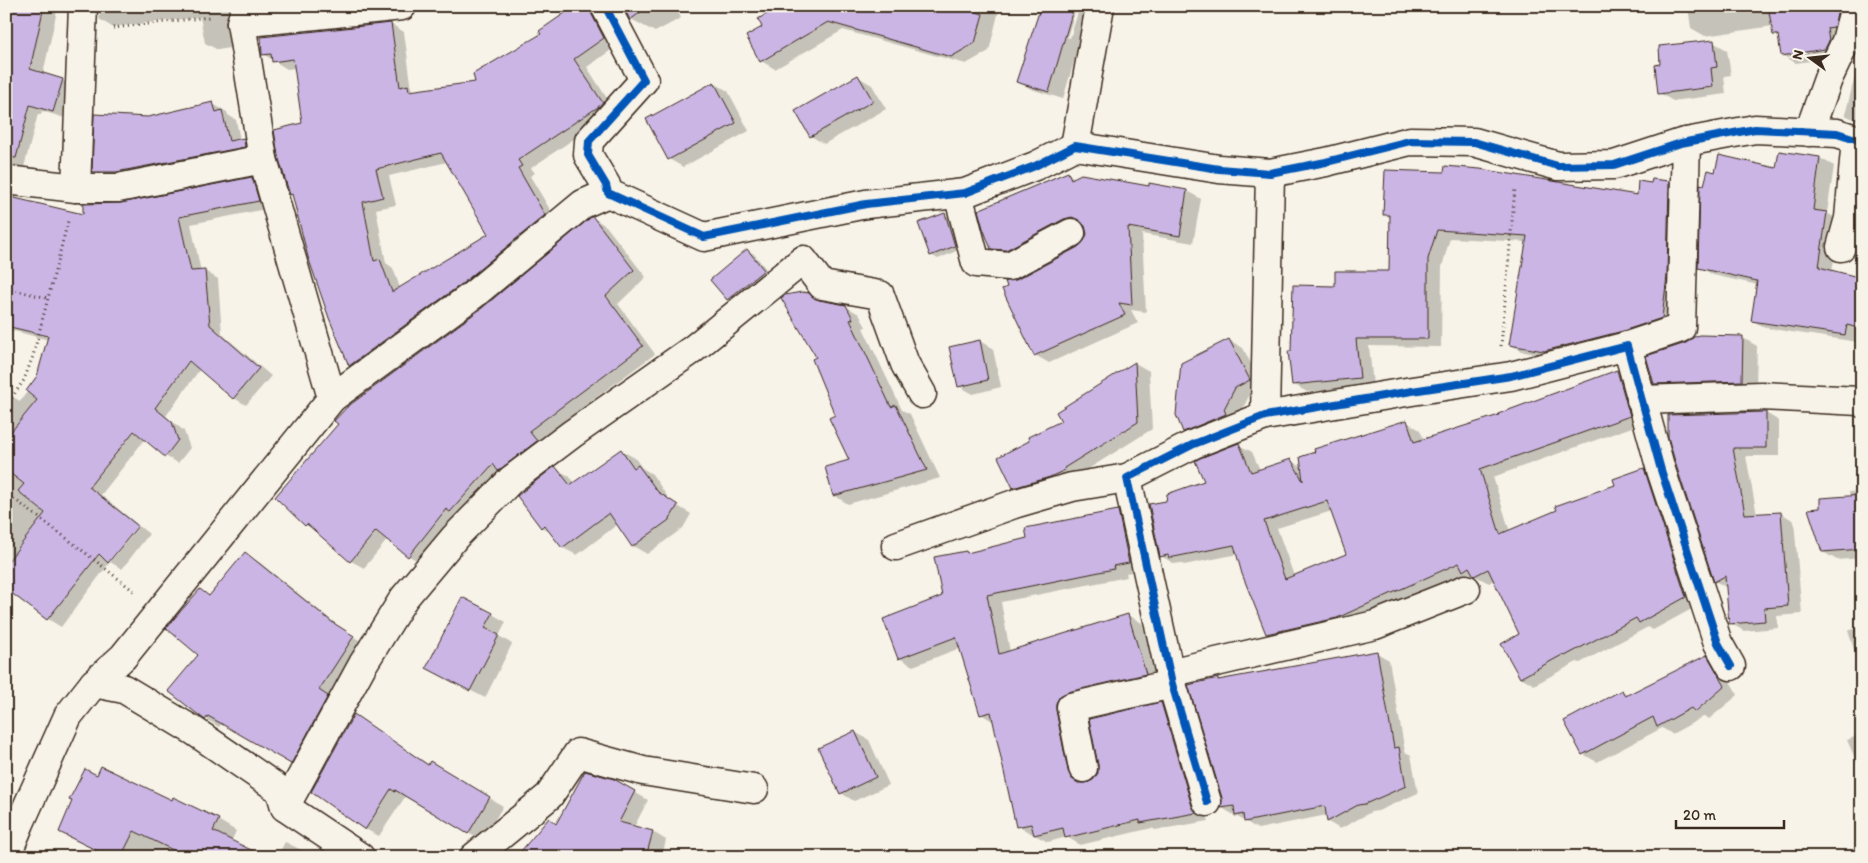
<svg xmlns="http://www.w3.org/2000/svg" width="1868" height="863" font-family="Itim,sans-serif">
	<rect width="100%" height="100%" fill="#f7f3e8"/>
	<filter id="ink" filterUnits="userSpaceOnUse"><feTurbulence type="fractalNoise" baseFrequency=".02" numOctaves="2"/><feDisplacementMap in="SourceGraphic" scale="10" xChannelSelector="R" yChannelSelector="G"/><feConvolveMatrix kernelMatrix="1 2 1 2 8 2 1 2 1" color-interpolation-filters="sRGB"/></filter>
	<g filter="url(#ink)">
		<g fill="#0003" fill-rule="evenodd">
			<polygon points="6,6 58,6 43,74 62,80 75,87 65,118 42,111 41,115 38,114 23,171 6,178"/>
			<polygon points="100,6 245,6 240,46 218,50 205,43 200,17 112,27 99,19"/>
			<path d="M577,6H605L617,46L587,67L615,111L531,168L535,173L530,176L558,223L363,373L350,365L331,318L294,196L291,194L303,124L296,68L287,69L263,54L391,24L404,32L412,90L416,92L477,83L543,35ZM447,162L490,235L400,288L393,268L386,263L376,209L396,205L389,176Z"/>
			<polygon points="624,6 675,6 681,18 655,32 631,19"/>
			<polygon points="768,6 1000,6 989,51 966,64 843,30 775,69 761,61 763,27 771,13"/>
			<polygon points="1042,6 1077,6 1067,37 1070,38 1080,6 1095,6 1081,38 1063,99 1031,89 1017,81"/>
			<polygon points="1688,6 1836,6 1842,49 1839,57 1796,63 1782,55 1780,38 1774,34 1773,26 1705,36 1691,28"/>
			<polygon points="1713,42 1727,50 1731,75 1724,76 1726,94 1673,101 1659,93"/>
			<polygon points="1862,49 1862,123 1845,115"/>
			<polygon points="858,77 872,85 886,109 824,144 811,136"/>
			<polygon points="714,83 728,91 749,131 683,167 669,159"/>
			<polygon points="213,104 227,112 228,115 236,120 240,140 244,139 257,147 107,180 94,172 149,118"/>
			<polygon points="1780,153 1820,158 1834,166 1827,213 1840,221 1832,272 1862,279 1862,332 1858,342 1766,328 1753,321 1758,285 1713,275 1700,267 1705,186 1716,173 1777,169"/>
			<polygon points="1068,174 1075,178 1187,191 1201,199 1193,243 1142,234 1146,312 1131,310 1138,323 1049,363 1035,355 1017,281 1079,248 1086,242 1088,234 1086,225 1078,226 1007,256 992,248"/>
			<polygon points="252,178 264,186 271,208 191,224 201,272 205,271 218,279 222,334 271,376 246,405 234,398 200,369 166,416 184,431 190,448 178,463 165,456 145,439 101,495 137,524 107,562 110,562 139,526 149,534 122,569 110,562 61,627 48,619 6,587 6,393 20,401 39,377 49,340 6,329 6,196 84,215 121,205"/>
			<polygon points="1669,182 1683,190 1676,325 1559,358 1524,352 1510,344 1527,242 1450,238 1442,267 1441,347 1369,346 1373,385 1307,392 1293,384 1292,352 1336,287 1391,272 1391,218 1384,214 1638,197 1652,184"/>
			<polygon points="945,215 952,218 961,249 938,259 931,255"/>
			<polygon points="593,218 606,226 646,277 618,304 655,354 541,438 549,449 422,563 409,556 388,539 364,568 351,561 315,530 306,525 484,308"/>
			<polygon points="747,250 754,254 770,274 735,303 728,300 712,280"/>
			<polygon points="821,302 845,306 859,314 866,327 863,328 902,410 910,414 940,478 848,504 835,496 827,467 850,461 818,358"/>
			<polygon points="1699,337 1743,338 1757,346 1756,388 1669,391 1655,383 1687,344"/>
			<polygon points="1229,340 1243,348 1263,388 1249,396 1238,418 1198,439 1184,431"/>
			<polygon points="980,341 993,349 1001,387 973,394 959,386"/>
			<polygon points="1135,363 1149,371 1152,429 1077,476 1028,495 1014,487 1031,441 1063,421 1058,412"/>
			<path d="M1617,372L1631,380L1643,423L1493,477L1510,532L1616,486L1644,469L1658,477L1699,605L1653,630L1648,627L1580,663L1577,662L1534,685L1521,677V635L1494,580L1489,583L1469,573L1352,625L1281,641L1267,634L1238,554L1184,565L1180,563L1175,564L1161,556L1167,502L1205,482L1239,445L1252,452L1260,470L1291,461L1302,467L1407,422L1420,430L1424,440L1500,416ZM1332,511L1348,555L1294,576L1277,528Z"/>
			<polygon points="1766,413 1779,421 1779,456 1746,456 1757,515 1781,513 1794,521 1802,614 1777,616 1778,628 1744,631 1730,623 1727,588 1715,581 1677,465"/>
			<polygon points="622,451 635,458 642,468 652,474 671,502 691,514 683,528 647,554 633,546 618,524 577,555 563,548 552,533 541,527 555,468 569,476 575,483"/>
			<polygon points="1862,491 1862,558 1837,560 1823,552 1822,510 1850,497 1849,492"/>
			<polygon points="1118,511 1132,519 1143,570 1126,573 1127,577 1001,602 1010,652 1128,615 1142,623 1160,681 1082,699 1081,780 1084,784 1094,781 1161,704 1175,712 1206,815 1209,821 1155,830 1152,828 1080,845 1067,837 1048,842 1017,826 994,722 981,714 960,648 913,666 899,658 943,597 968,554 1028,539"/>
			<polygon points="245,554 259,562 346,632 367,645 305,771 222,723 219,727 206,719 199,654 200,590 210,596"/>
			<polygon points="492,614 506,622 499,636 512,644 485,698 441,675"/>
			<polygon points="1862,626 1862,673 1848,631"/>
			<polygon points="1377,653 1389,660 1405,752 1411,755 1418,793 1378,811 1371,812 1340,829 1328,822 1327,815 1258,829 1222,808 1223,797 1217,679 1220,680"/>
			<polygon points="1707,656 1720,664 1738,695 1709,719 1705,716 1672,734 1662,728 1597,762 1583,754 1622,691 1629,695"/>
			<polygon points="354,715 429,765 444,771 503,806 482,841 405,797 379,836 365,829"/>
			<polygon points="855,732 869,740 889,785 854,801 841,793"/>
			<polygon points="1862,734 1862,774 1847,740"/>
			<polygon points="613,780 648,800 634,827 653,832 666,840 662,857 518,857 549,820 558,824"/>
			<polygon points="172,802 218,820 236,831 231,842 262,857 110,857 60,831"/>
			<polygon points="285,842 316,857 277,857"/>
		</g>
		<g fill="#cbb5e5" stroke="#3b2a1e" fill-rule="evenodd">
			<polygon points="6,6 44,6 30,69 63,79 53,112 30,105 16,158 6,157"/>
			<path d="M575,6H590L591,13L604,38L574,59L603,103L598,107L518,160L522,166L518,168L545,215L463,283L349,366L329,318L308,257L292,194L290,195L278,156L274,130L302,123L293,59L272,62L271,54L262,55L261,37L391,23L400,87L408,85L409,91L475,82L473,74L541,34L539,31ZM441,153L488,234L392,292L380,259L374,261L363,202L383,197L376,169Z"/>
			<polygon points="623,6 649,6 630,20"/>
			<polygon points="780,6 958,6 983,14 975,43 951,57 828,22 760,62 746,36 762,27 758,19"/>
			<polygon points="1041,6 1074,6 1049,92 1016,82"/>
			<polygon points="1768,6 1839,6 1834,27 1827,28 1829,41 1825,49 1781,56 1778,35 1773,35"/>
			<polygon points="1714,40 1717,67 1711,68 1713,87 1658,94 1655,65 1660,64 1659,46"/>
			<polygon points="858,75 873,101 810,137 795,111"/>
			<polygon points="714,82 736,123 668,160 646,119"/>
			<polygon points="213,102 216,112 222,110 229,141 244,138 245,147 116,172 92,172 94,114 148,117"/>
			<polygon points="1779,151 1820,157 1813,210 1827,212 1819,267 1862,278 1862,329 1847,325 1845,335 1751,321 1757,281 1698,268 1700,184 1704,185 1708,170 1715,172 1719,155 1776,168"/>
			<polygon points="1445,166 1480,169 1637,195 1638,181 1651,183 1652,179 1669,181 1667,276 1662,318 1623,331 1544,351 1509,345 1527,236 1437,230 1428,259 1428,339 1356,339 1360,378 1292,385 1288,351 1291,351 1293,285 1335,286 1335,271 1389,271 1390,215 1383,215 1385,170 1444,172"/>
			<polygon points="1068,172 1071,179 1081,174 1149,186 1149,183 1187,190 1180,236 1128,227 1132,305 1119,303 1125,315 1034,356 1002,289 1007,287 1005,281 1016,280 1078,247 1084,241 1087,234 1085,226 1079,220 1072,217 1064,219 1006,250 991,249 983,228 978,210"/>
			<polygon points="252,177 259,201 179,217 191,271 205,270 210,325 259,368 233,399 189,361 155,408 172,422 178,440 165,457 134,431 89,487 138,526 108,563 99,554 47,620 6,589 6,564 45,513 18,491 24,484 6,470 6,438 37,400 26,391 37,376 48,336 6,326 6,196 83,214 83,204 121,203"/>
			<polygon points="945,213 955,246 930,256 918,223"/>
			<polygon points="591,217 593,217 634,270 606,296 643,346 529,431 537,441 498,471 493,464 450,512 446,509 408,557 376,531 350,562 307,524 305,526 275,497 338,424 334,421 347,407 482,308"/>
			<polygon points="747,249 764,270 727,300 710,280"/>
			<polygon points="802,292 809,293 819,300 846,305 853,319 850,320 891,407 896,405 927,470 833,496 825,467 849,460 829,418 835,415 812,359 816,357 781,298 785,295"/>
			<polygon points="1699,335 1743,336 1742,381 1654,384 1646,356 1686,343 1694,337"/>
			<polygon points="1229,339 1250,380 1235,388 1224,409 1226,414 1183,432 1176,415 1181,363"/>
			<polygon points="980,340 988,380 958,387 949,347"/>
			<polygon points="1135,362 1138,422 1064,468 1065,470 1050,477 1013,488 998,457 1029,441 1028,437 1061,421 1056,412"/>
			<path d="M1617,370L1630,416L1480,469L1500,534L1557,510L1555,506L1615,485L1613,479L1644,468L1686,597L1639,623L1636,618L1565,656L1564,654L1520,678L1501,644L1519,634L1488,569L1474,576L1469,567L1463,571L1459,563L1337,618L1266,634L1242,574L1234,545L1169,558L1168,555L1160,557L1149,504L1166,501L1167,494L1204,481L1195,461L1200,458L1239,443L1251,472L1291,459L1303,481L1300,457L1315,452L1314,449L1407,420L1414,442L1499,415L1498,414ZM1327,501L1346,554L1285,579L1264,521Z"/>
			<polygon points="1766,412 1766,448 1733,448 1745,514 1781,512 1788,606 1764,608 1765,621 1729,624 1725,576 1714,582 1676,465 1668,437 1668,415"/>
			<polygon points="621,449 634,468 638,465 658,492 678,505 669,520 632,547 609,513 562,548 544,525 541,528 517,496 555,466 570,485"/>
			<polygon points="1862,495 1862,549 1822,552 1808,509 1820,508 1820,498"/>
			<polygon points="1118,510 1129,563 1113,566 1114,569 987,595 999,654 1128,614 1146,674 1068,692 1060,696 1056,703 1056,710 1068,771 1072,779 1078,783 1086,783 1093,780 1098,773 1098,765 1089,719 1161,702 1192,806 1196,813 1140,823 1140,820 1065,838 1063,828 1034,835 1031,824 1016,827 991,712 980,715 956,637 898,659 883,619 942,596 934,557 966,551 967,553 1027,538 1025,528"/>
			<polygon points="245,552 332,622 354,636 319,690 328,696 291,764 208,716 205,720 168,691 198,655 166,628 200,589 209,596"/>
			<polygon points="462,597 493,613 485,628 499,635 470,691 426,668"/>
			<polygon points="1377,651 1394,748 1399,747 1406,786 1365,804 1358,805 1327,822 1325,806 1244,822 1243,814 1235,816 1234,806 1221,808 1222,798 1188,685 1218,678 1218,680"/>
			<polygon points="1707,655 1725,686 1695,712 1691,708 1657,727 1653,717 1582,755 1564,721 1622,690 1625,696"/>
			<polygon points="354,714 428,765 430,761 490,797 468,834 395,790 395,792 391,789 365,830 311,792"/>
			<polygon points="855,731 876,777 840,794 818,748"/>
			<polygon points="101,766 172,800 173,797 219,819 213,831 265,857 187,857 134,831 121,857 110,857 59,832 72,801 69,800 85,769 97,775"/>
			<polygon points="585,771 614,779 635,791 619,822 653,831 646,857 516,857 549,818 556,824"/>
		</g>
		<g fill="none" stroke-linecap="round" stroke-linejoin="round">
			<defs>
				<g id="minor">
					<polyline points="246,6 241,23 263,159 332,398"/>
					<polyline points="605,6 644,80 589,141 588,155 606,185 608,193 704,237 866,204 965,193 1035,166 1075,146 1219,169 1270,173 1326,162 1410,141 1474,142 1558,166 1614,165 1681,143 1755,129 1837,133 1862,141"/>
					<polyline points="241,23 402,6"/>
					<polyline points="1809,132 1828,79 1846,41 1855,6"/>
					<polyline points="1075,146 1100,6"/>
					<polyline points="6,180 76,188 118,188 263,159"/>
					<polyline points="76,188 83,6"/>
					<polyline points="958,194 976,263 1009,266 1071,233"/>
					<polyline points="1841,247 1849,218 1856,139"/>
					<polyline points="1627,346 1681,328 1686,142"/>
					<polyline points="1641,400 1761,396 1859,401 1862,403"/>
					<polyline points="1265,416 1270,173"/>
					<polyline points="896,546 1017,503 1072,487 1127,478"/>
					<polyline points="1169,673 1375,625 1466,589"/>
					<polyline points="94,683 123,657 332,398 473,295 583,204 608,193"/>
					<polyline points="1083,768 1071,707 1172,684"/>
					<polyline points="1207,802 1172,684 1127,478 1194,444 1265,416 1412,391 1511,376 1627,346 1661,470 1718,643 1731,666"/>
					<polyline points="285,807 363,664 404,598 455,537 511,480 572,434 692,350 803,260 822,285 880,295 905,364 922,394"/>
					<polyline points="6,857 20,823 68,716 94,683 124,689 194,731 280,790 285,807 360,857"/>
					<polyline points="474,857 549,796 578,753 643,771 754,789"/>
				</g>
			</defs>
			<use href="#minor" stroke="#3b2a1e" stroke-width="31"/>
			<g stroke="#3b2a1e" stroke-width="3" stroke-dasharray="1 4" stroke-linecap="butt">
				<polyline points="113,28 209,17"/>
				<polyline points="6,288 48,298"/>
				<polyline points="1501,346 1515,188"/>
				<polyline points="6,406 24,380 33,356 68,221"/>
				<polyline points="6,493 69,540 135,592"/>
			</g>
			<use href="#minor" stroke="#f7f3e8" stroke-width="28"/>
			<defs>
				<g id="cycleway">
					<polyline points="605,6 644,80 589,141 588,155 606,185 608,193 704,237 866,204 965,193 1035,166 1075,146 1219,169 1270,173 1326,162 1410,141 1474,142 1558,166 1614,165 1681,143 1755,129 1837,133 1862,141"/>
					<polyline points="1207,802 1172,684 1127,478 1194,444 1265,416 1412,391 1511,376 1627,346 1661,470 1718,643 1731,666"/>
				</g>
			</defs>
			<use href="#cycleway" stroke="#f7f3e8" stroke-width="11"/>
			<use href="#cycleway" stroke="#0057b8" stroke-width="8"/>
		</g>
	</g>
	<rect width="1868" height="863" fill="none" stroke="#f7f3e8" stroke-width="25"/>
	<rect x="12" y="12" width="1843" height="838" fill="none" stroke="#3b2a1e" stroke-width="2" filter="url(#ink)"/>
	<g transform="translate(1810 58) rotate(285)" stroke="#f7f3e8" stroke-width="4" paint-order="stroke">
	<path d="M0-4L9 19L0 12L-9 19Z" fill="#3b2a1e"/>
	<text y="-8" font-size="14" font-weight="bold" text-anchor="middle" fill="#3b2a1e">N</text>
	</g>
	<path d="M1676 820v8h108v-8" fill="none" stroke="#3b2a1e" stroke-width="2.5"/>
	<text x="1683" y="820" font-size="15" fill="#3b2a1e" stroke="#f7f3e8" stroke-width="4" paint-order="stroke">20 m</text>
</svg>
